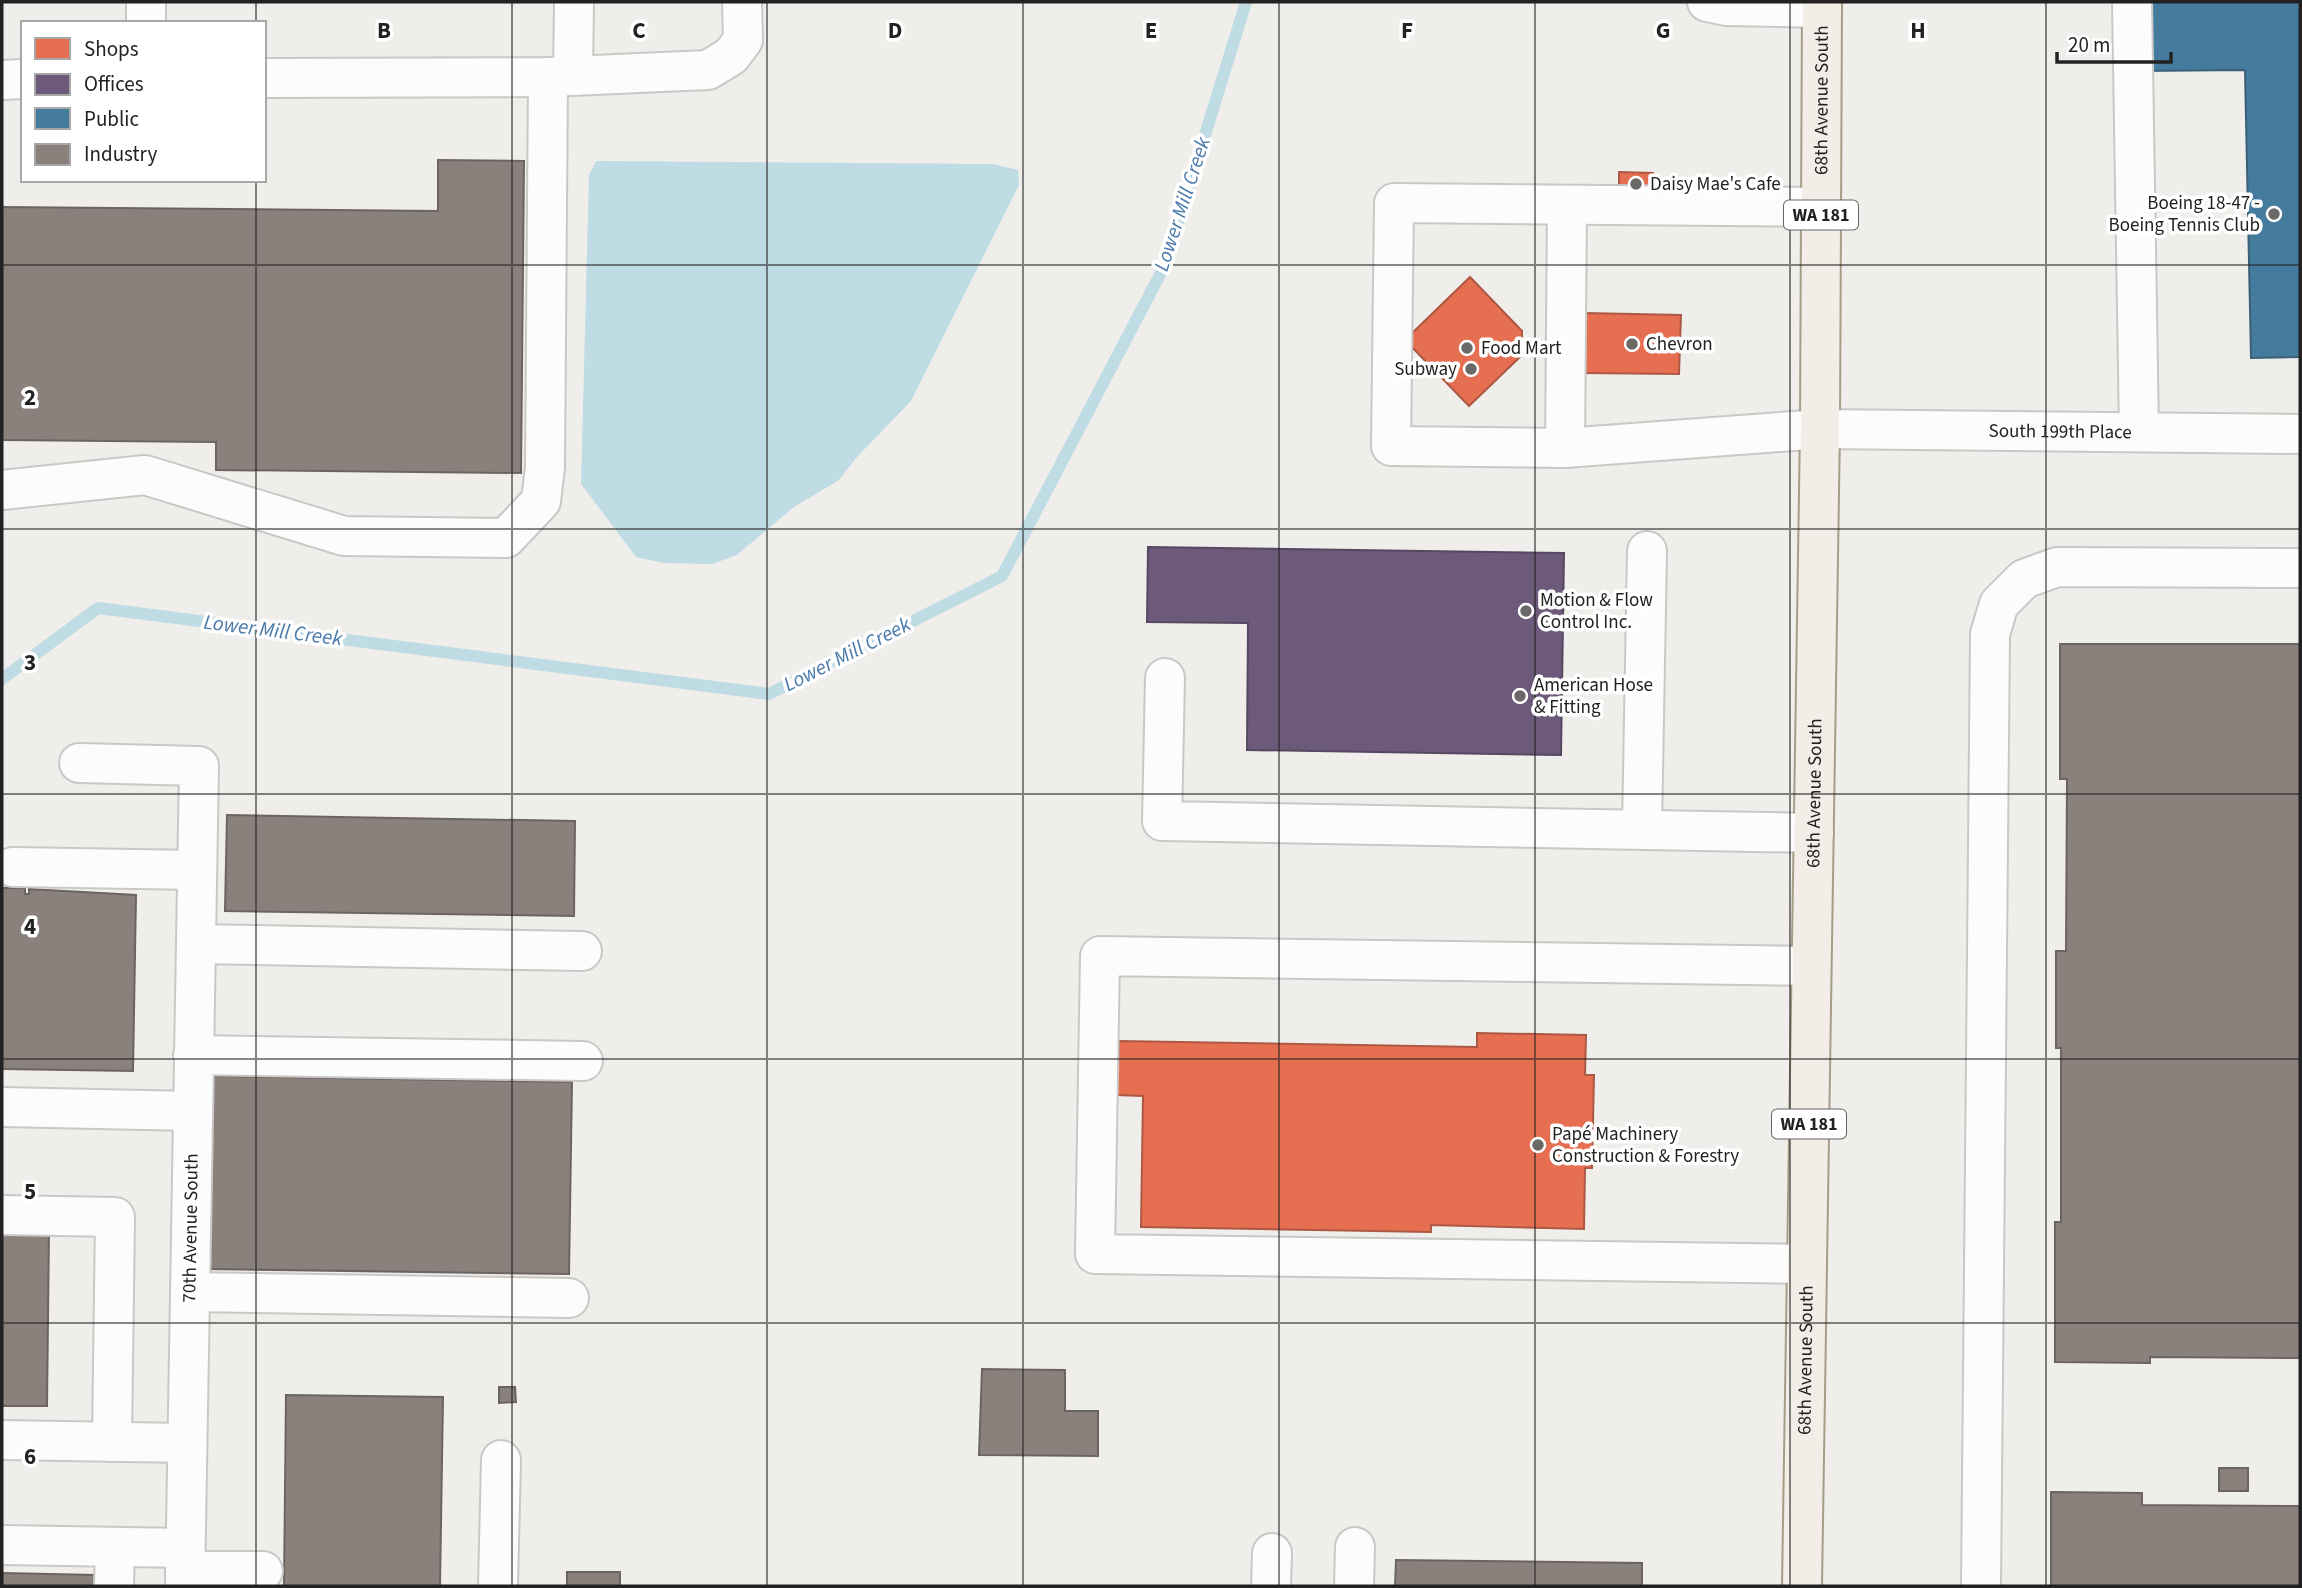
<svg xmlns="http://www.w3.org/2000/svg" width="2302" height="1588" font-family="'Source Sans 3',sans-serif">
	<rect width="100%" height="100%" fill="#f0eeeb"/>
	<polygon fill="#bfdbe3" points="596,161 993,164 1018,170 1019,185 911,401 857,457 839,480 794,507 737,555 712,564 663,563 636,557 581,484 589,175"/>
	<g fill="#e76f51" stroke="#ac5843" stroke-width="2">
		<polygon points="1619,172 1653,173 1652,197 1619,195"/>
		<polygon points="1470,277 1522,331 1522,355 1469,406 1405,340"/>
		<polygon points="1585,313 1681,315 1679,374 1583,373"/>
		<polygon points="1477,1033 1586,1035 1585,1075 1594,1075 1592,1168 1585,1168 1584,1229 1431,1225 1431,1232 1141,1227 1143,1096 1117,1095 1119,1041 1477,1047"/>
	</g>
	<polygon fill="#6d597a" stroke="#564860" stroke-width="2" points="1148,547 1564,553 1561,755 1247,750 1248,623 1147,622"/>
	<polygon fill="#457b9d" stroke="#3a6078" stroke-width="2" points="2139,2 2300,2 2300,357 2251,358 2245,70 2140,71"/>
	<g fill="#8a817c" stroke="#6b6461" stroke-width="2">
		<polygon points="438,160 524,161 521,473 216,470 216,442 2,440 2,207 438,211"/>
		<polygon points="2060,644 2300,644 2300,1358 2150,1357 2150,1363 2055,1362 2055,1222 2061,1222 2061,1048 2056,1048 2056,951 2066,951 2067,779 2060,779"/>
		<polygon points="227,815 575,821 574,916 225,911"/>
		<polygon points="2,888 25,888 25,894 29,894 29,889 136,895 133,1071 2,1069"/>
		<polygon points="213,1076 572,1082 569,1274 209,1269"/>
		<polygon points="2,1229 49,1230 47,1406 2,1406"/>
		<polygon points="982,1369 1065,1370 1065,1411 1098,1411 1098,1456 979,1455"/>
		<polygon points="499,1387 515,1387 516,1402 499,1403"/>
		<polygon points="286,1395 443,1397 440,1586 284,1586"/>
		<rect x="2219" y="1468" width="29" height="23"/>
		<polygon points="2051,1492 2142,1493 2142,1505 2300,1506 2300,1586 2051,1586"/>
		<polygon points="1396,1560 1642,1563 1642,1586 1395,1586"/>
		<rect x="567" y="1572" width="53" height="14"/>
		<polygon points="2,1573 96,1575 95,1586 2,1586"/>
	</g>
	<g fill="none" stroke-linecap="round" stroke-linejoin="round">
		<polyline stroke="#bfdbe3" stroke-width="12" points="2,679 98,608 769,694 1002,576 1165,265 1246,2"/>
		<defs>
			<g id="minor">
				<polyline points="1707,2 1727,6 1822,8"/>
				<polyline points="2132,2 2139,432"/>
				<polyline points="146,23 146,2"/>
				<polyline points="573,76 574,2"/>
				<polyline points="264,78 548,77 708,70 731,56 743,40 742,2"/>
				<polyline points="2,80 23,79"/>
				<path id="s1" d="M1821,207L1394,203L1391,446L1565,448L1820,429L2300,434"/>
				<polyline points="1565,448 1567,205"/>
				<polyline points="2,490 145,475 344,536 506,538 541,501 545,467 548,77"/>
				<polyline points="1165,678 1162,821 1814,833"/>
				<polyline points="79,763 199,766 185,1586"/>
				<polyline points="1642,829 1647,551"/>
				<polyline points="13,867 196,870"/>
				<polyline points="196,944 582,951"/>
				<polyline points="193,1055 583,1061"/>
				<polyline points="2,1107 193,1111"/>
				<polyline points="2,1215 115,1217 112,1442"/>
				<polyline points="1807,1264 1095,1254 1100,956 1810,966"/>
				<polyline points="190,1292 569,1298"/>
				<polyline points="2,1440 187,1443"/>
				<polyline points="2,1545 185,1548"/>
				<polyline points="185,1571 263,1571"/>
				<polyline points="114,1586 115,1547"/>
				<polyline points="498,1586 501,1460"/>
				<polyline points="1271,1586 1272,1553"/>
				<polyline points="1354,1586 1355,1547"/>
				<polyline points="1981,1586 1990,634 1999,604 2024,579 2057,567 2300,568"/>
			</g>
			<g id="major">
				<path id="s2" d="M1802,1586L1820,429L1822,2"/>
			</g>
		</defs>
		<use href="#minor" stroke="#c9c8c7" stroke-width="42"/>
		<use href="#major" stroke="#a79c86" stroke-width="42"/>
		<use href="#minor" stroke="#fdfcfc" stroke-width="38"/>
		<use href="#major" stroke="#f3ede7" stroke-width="38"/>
	</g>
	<path fill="none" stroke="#222" stroke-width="2" stroke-opacity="0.55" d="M256,2V23M512,2V1586M767,2V1586M1023,2V1586M1279,2V1586M1535,2V1586M1790,2V1586M2046,2V1586M256,180V1586M2,265H2300M2,529H2300M2,794H2300M2,1059H2300M2,1323H2300"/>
	<g fill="#6a6968" stroke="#fff" stroke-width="2.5">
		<circle cx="1636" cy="184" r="7"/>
		<circle cx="2274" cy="214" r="7"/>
		<circle cx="1632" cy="344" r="7"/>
		<circle cx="1467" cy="348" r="7"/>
		<circle cx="1471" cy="369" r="7"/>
		<circle cx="1526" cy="611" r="7"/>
		<circle cx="1520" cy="696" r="7"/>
		<circle cx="1538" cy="1145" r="7"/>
	</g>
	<g text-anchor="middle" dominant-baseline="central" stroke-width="7" stroke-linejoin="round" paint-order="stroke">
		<g fill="#fff" stroke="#646464" stroke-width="2">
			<rect x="1784" y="200.5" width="74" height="29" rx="5"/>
			<rect x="1772" y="1109.5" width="74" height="29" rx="5"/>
		</g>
		<g font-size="18" font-weight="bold" fill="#222">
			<text x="1821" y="215">WA 181</text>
			<text x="1809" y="1124">WA 181</text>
		</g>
		<g font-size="19" fill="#222" stroke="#fff">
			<text stroke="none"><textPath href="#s2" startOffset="1486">68th Avenue South</textPath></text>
			<text stroke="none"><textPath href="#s1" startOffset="1340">South 199th Place</textPath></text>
			<text stroke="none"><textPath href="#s2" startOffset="793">68th Avenue South</textPath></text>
			<text transform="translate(191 1228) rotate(-89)">70th Avenue South</text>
			<text stroke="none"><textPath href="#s2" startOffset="226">68th Avenue South</textPath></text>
		</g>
		<g font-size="19" fill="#222" stroke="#fff" text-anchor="start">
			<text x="1650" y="184">Daisy Mae's Cafe</text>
			<text x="2260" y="203" text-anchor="end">Boeing 18-47 -<tspan x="2260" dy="22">Boeing Tennis Club</tspan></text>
			<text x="1646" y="344">Chevron</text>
			<text x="1481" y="348">Food Mart</text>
			<text x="1457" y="369" text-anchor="end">Subway</text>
			<text x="1540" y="600">Motion &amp; Flow<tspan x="1540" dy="22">Control Inc.</tspan></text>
			<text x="1534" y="685">American Hose<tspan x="1534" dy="22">&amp; Fitting</tspan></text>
			<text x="1552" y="1134">Papé Machinery<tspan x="1552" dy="22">Construction &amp; Forestry</tspan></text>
		</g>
		<g font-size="21" font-style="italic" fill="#4a7aab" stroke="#fff">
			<text transform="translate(1182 204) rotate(-72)">Lower Mill Creek</text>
			<text transform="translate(273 630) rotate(7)">Lower Mill Creek</text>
			<text transform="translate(847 654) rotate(-27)">Lower Mill Creek</text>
		</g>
	</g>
	<g font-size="23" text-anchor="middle" font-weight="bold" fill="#222" stroke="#fff" stroke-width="7" stroke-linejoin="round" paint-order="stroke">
		<text x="384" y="38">B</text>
		<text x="639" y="38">C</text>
		<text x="895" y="38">D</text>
		<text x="1151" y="38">E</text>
		<text x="1407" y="38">F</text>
		<text x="1663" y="38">G</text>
		<text x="1918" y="38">H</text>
		<text x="30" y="405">2</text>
		<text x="30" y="670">3</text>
		<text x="30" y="934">4</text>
		<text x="30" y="1199">5</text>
		<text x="30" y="1464">6</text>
	</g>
	<rect width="2302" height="1588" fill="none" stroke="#222222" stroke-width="7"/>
	<rect x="21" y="21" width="245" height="161" fill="#ffffff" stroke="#a7a7a7" stroke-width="2"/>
	<rect x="35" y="38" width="35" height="21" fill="#e76f51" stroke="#a7a7a7" stroke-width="2"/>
	<text x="84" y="56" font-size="21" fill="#222222">Shops</text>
	<rect x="35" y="74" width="35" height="21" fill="#6d597a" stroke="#a7a7a7" stroke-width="2"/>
	<text x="84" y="91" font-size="21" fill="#222222">Offices</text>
	<rect x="35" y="108" width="35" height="21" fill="#457b9d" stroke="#a7a7a7" stroke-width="2"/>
	<text x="84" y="126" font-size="21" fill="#222222">Public</text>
	<rect x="35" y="144" width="35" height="21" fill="#8a817c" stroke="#a7a7a7" stroke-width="2"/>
	<text x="84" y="161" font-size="21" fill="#222222">Industry</text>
	<path d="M2057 52v10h114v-10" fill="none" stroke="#222222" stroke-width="3.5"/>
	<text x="2068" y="52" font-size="21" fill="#222222" stroke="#ffffff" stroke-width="5" paint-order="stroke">20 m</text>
</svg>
